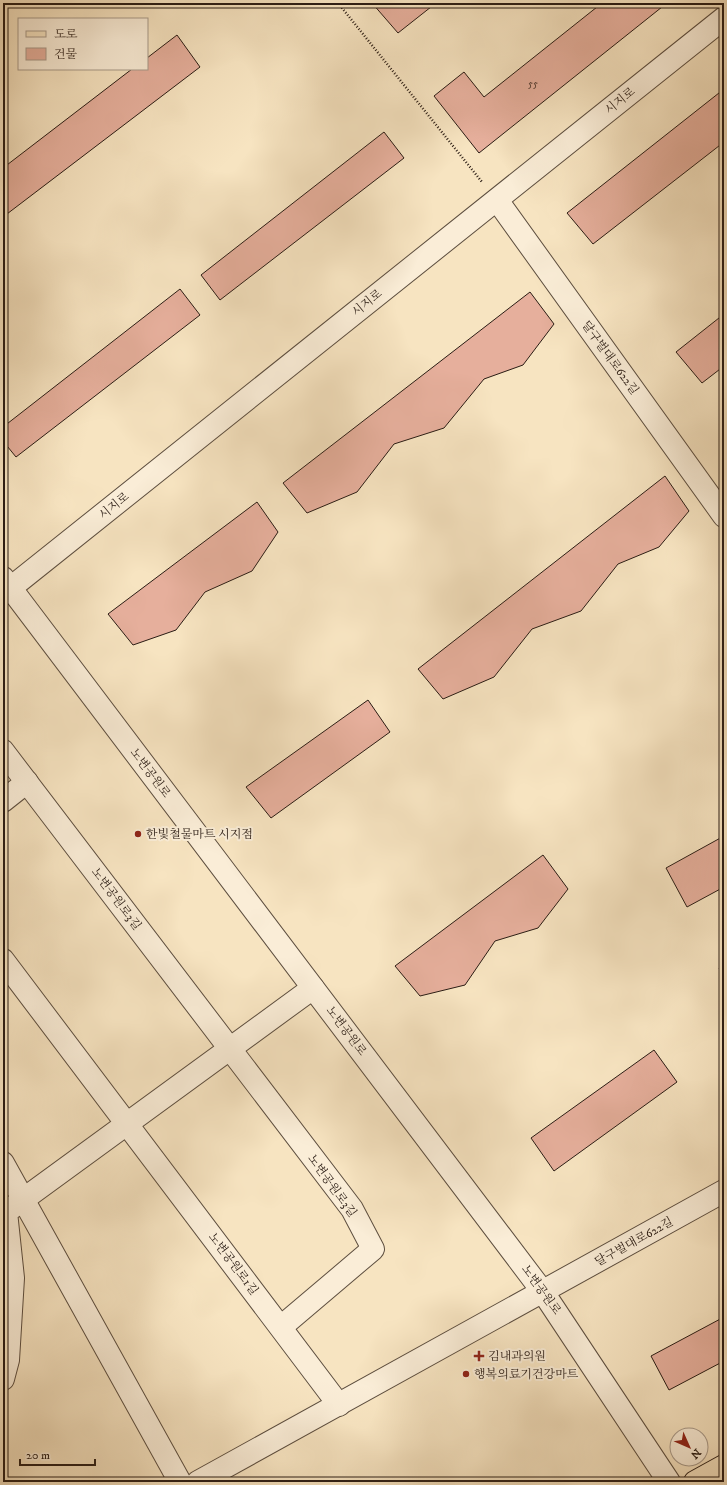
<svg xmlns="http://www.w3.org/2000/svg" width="727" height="1485" font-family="'IM FELL DW Pica','Noto Serif KR',serif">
	<rect width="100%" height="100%" fill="#f7e4c1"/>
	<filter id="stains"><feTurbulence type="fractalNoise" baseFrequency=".005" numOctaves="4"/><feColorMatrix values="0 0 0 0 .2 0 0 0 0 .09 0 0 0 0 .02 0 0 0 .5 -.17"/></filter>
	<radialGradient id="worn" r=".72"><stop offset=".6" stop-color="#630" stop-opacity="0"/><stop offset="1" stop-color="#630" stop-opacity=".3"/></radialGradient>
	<g fill="#e6af9c" stroke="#2a1c14">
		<polygon points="372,3 436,3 398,33"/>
		<polygon points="602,3 667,3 479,153 434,96 464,72 484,97"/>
		<polygon points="177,35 200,67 3,217 3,168 132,69 147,69 147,58"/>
		<polygon points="724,89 724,142 593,244 567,213"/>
		<polygon points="384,132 404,158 220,300 201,275"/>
		<polygon points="180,289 200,315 16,457 3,441 3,427"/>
		<polygon points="530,292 554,324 523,365 484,379 444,428 394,444 357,492 307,513 283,483"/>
		<polygon points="724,314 724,366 702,383 676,352"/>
		<polygon points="665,476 689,511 659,547 618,564 581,611 532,629 494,677 443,699 418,669"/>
		<polygon points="257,502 278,532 252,571 205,592 176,630 133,645 108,614"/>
		<polygon points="368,700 390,732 271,818 246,787"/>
		<polygon points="724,836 724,887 687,907 666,868"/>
		<polygon points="543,855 568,889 538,928 495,941 465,985 420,996 395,966"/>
		<polygon points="724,966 724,976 719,968"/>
		<polygon points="654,1050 677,1082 554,1171 531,1138"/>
		<polygon points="724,1317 724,1361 669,1390 651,1356"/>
	</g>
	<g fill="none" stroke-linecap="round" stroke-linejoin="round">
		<defs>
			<g id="minor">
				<polyline points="497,200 724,516"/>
				<polyline points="3,578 543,1292 669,1482"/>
				<polyline points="3,594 724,18"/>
				<polyline points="3,751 352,1209 373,1249 281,1327"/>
				<polyline points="3,801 27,782"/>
				<polyline points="3,960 339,1405"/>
				<polyline points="3,1163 180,1482"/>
				<polyline points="3,1379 8,1360 13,1278 6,1212 313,988"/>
				<polyline points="198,1482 724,1191"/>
			</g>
			<polyline id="major" points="695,1482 724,1466"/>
		</defs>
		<use href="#minor" stroke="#5d4e3f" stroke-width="24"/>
		<use href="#major" stroke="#2a1c14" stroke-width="24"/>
		<polyline stroke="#2a1c14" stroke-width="2.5" stroke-dasharray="1 2" stroke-linecap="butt" points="338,3 482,182"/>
		<use href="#minor" stroke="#faedd7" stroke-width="22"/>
		<use href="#major" stroke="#f7e4c1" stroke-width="22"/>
	</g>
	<g fill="#8f2418" stroke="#faedd7" stroke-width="1.5">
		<circle cx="138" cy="834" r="4"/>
		<path d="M477 1350h4v4h4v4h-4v4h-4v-4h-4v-4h4z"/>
		<circle cx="466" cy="1374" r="4"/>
	</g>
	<g text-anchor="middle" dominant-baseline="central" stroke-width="4" stroke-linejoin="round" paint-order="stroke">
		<g font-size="10" fill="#594136">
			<text x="533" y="84">55</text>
		</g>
		<g font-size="12" fill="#2a1c14" stroke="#faedd7">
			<text transform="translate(620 101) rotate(-39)">시지로</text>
			<text transform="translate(367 303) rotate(-39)">시지로</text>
			<text transform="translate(610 358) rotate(54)">달구벌대로622길</text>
			<text transform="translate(114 506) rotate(-39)">시지로</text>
			<text transform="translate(150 773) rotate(53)">노변공원로</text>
			<text transform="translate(116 899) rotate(53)">노변공원로3길</text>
			<text transform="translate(346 1031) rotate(53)">노변공원로</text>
			<text transform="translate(332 1186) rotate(54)">노변공원로3길</text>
			<text transform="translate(634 1242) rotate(-29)">달구벌대로622길</text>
			<text transform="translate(233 1264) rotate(53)">노변공원로1길</text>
			<text transform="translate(541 1290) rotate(54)">노변공원로</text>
		</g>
		<g font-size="12" fill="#2a1c14" stroke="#faedd7" text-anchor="start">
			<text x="146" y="834">한빛철물마트 시지점</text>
			<text x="488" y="1356">김내과의원</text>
			<text x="474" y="1374">행복의료기건강마트</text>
		</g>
	</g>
	<rect width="727" height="1485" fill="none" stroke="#f7e4c1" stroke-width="16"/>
	<rect x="4" y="4" width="719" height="1477" fill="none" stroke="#2a1c14" stroke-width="2"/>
	<rect x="8" y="8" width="711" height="1469" fill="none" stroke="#2a1c14"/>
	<rect x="18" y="18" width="130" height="52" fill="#faedd7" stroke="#a79989"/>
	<rect x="26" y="31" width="20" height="6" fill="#f7e4c1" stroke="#a79989"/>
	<text x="54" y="38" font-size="12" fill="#2a1c14">도로</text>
	<rect x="26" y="48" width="20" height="12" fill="#e6af9c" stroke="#a79989"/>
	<text x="54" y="58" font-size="12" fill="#2a1c14">건물</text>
	<g transform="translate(689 1447) rotate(135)"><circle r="19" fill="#faedd7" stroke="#a79989"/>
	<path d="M0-3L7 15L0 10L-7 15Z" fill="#8f2418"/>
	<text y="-6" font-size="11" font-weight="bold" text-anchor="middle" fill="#2a1c14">N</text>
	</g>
	<path d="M20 1459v6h75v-6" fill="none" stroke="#2a1c14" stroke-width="2"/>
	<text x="26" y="1459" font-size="12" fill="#2a1c14" stroke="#faedd7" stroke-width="3" paint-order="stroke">20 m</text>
	<rect width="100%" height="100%" filter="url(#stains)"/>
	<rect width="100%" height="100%" fill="url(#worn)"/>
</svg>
